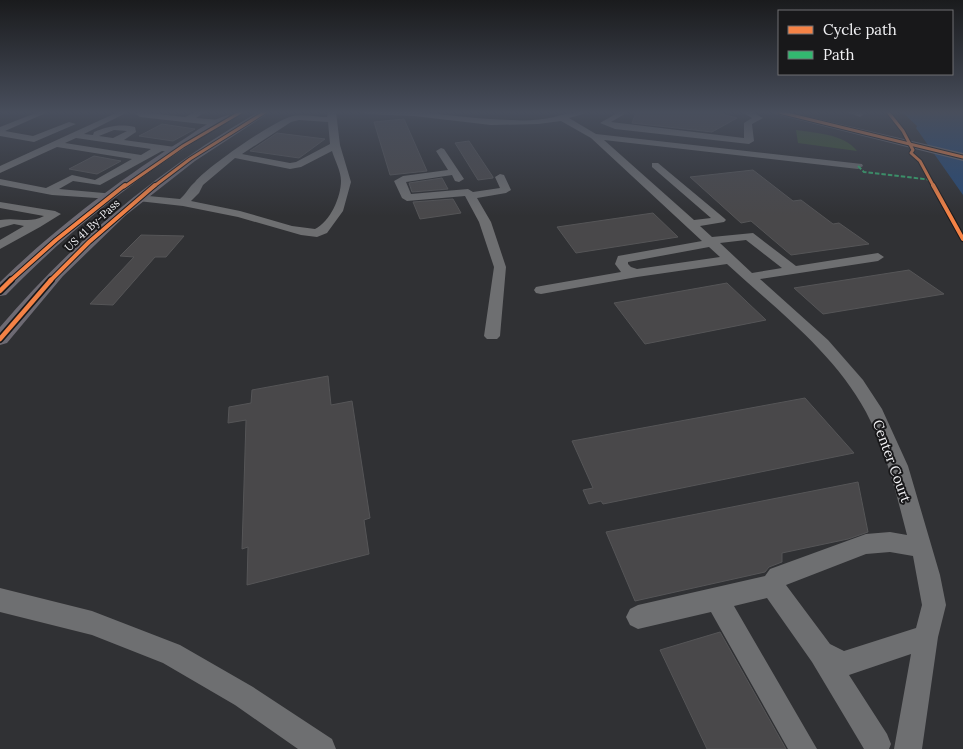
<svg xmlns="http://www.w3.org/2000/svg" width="963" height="749" font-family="Lora,serif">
	<rect width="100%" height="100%" fill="#303134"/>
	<path fill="#3b542f" d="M796,130C815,133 845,134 857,151L798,143Z"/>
	<polygon fill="#264976" points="902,112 963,112 963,195 916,128 917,126"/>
	<g fill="#49484a" stroke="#555557">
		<polygon points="636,112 713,112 737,118 712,132 632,123"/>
		<polygon points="404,119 427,171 390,175 374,122"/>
		<polygon points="162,124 195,129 173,141 139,136"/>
		<polygon points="277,133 325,139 299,158 250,151"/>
		<polygon points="469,141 493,177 493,178 478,180 455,143"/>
		<polygon points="94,156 121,161 97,174 69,169"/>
		<polygon points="753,170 793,201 801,200 833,224 839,223 869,244 791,255 751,221 741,223 690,177"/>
		<polygon points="442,178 448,189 412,192 409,183"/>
		<polygon points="453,199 461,213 420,219 413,202"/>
		<polygon points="653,213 678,237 576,253 557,227"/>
		<polygon points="141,235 184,236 166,257 155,257 113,305 90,304 134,257 120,256"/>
		<polygon points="909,270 944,294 823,314 794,288"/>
		<polygon points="727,283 766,320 645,344 614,303"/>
		<polygon points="328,376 331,405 352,401 370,518 364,520 369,554 247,585 248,547 242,549 246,420 228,423 229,407 251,403 252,390"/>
		<polygon points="805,398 854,453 603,504 601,501 589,504 583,490 593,488 572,441"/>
		<polygon points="858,482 868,532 848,539 782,553 782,562 769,567 765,572 635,601 606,532"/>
		<polygon points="720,632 786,749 707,749 660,650"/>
	</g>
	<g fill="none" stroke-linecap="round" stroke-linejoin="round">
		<g fill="#6e6f71" fill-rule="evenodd">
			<polygon points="38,112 48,112 5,131 33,136 69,122 76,124 34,142 0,136 0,127"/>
			<path d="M118,112H128L84,134L93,135L94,132C109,126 119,124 135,127L136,132L124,140L175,147L180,150L175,153L162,151L100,185L73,181L59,189L115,194L116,196L111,199L52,195L0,185V179L46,188L72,175L95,180L132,159L57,147L0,173V166ZM114,130L127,131L113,138L99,136ZM76,138L151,149L141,155L65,143Z"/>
			<polygon points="139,112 185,117 195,112 205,112 196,118 220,120 224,123 220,126 140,117 136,114"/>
			<path d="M328,112H336L340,145L351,182L343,211L327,233L317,237L301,235L238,217L183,206L138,201L133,198L138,195L180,199C186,194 189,187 195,182C207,167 276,119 293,116C304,114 316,117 327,117ZM299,120L328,122L330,144L296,162L290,163L242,154L291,122ZM332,151C335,161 341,171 341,181C341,197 330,222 315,229L292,226L240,211L191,201L199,193L203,185L235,158L290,169L301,167Z"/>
			<path d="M364,112C413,107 463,120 513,120C526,121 541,120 554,117C564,114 573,112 584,112L583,114L569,118L596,134L862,164L863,166L858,169L604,140L694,220L711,218L652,167V163H658L724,218L726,220L724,222L700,226L712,237L753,233L796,266L878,253L884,257L878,261L760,279L828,340L863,380L882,409L908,466L940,575L946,605L938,637L922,749H894L911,654L849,675L887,734L891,744L889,749H864L812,662L767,598L734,606L817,749H788L711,612L638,629L630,625L626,617L630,609L638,605L765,576L770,569L866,534L890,532L907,535C896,493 886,450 866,412C834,352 776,309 727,264L637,277L541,294L536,293L534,290L536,287L541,286L621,272L615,264L618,256L702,241L591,138L561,121L538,124L491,125L414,116L368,114ZM746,240L782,268L752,273L720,243ZM709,247L720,257L637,269L631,267L628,264V262ZM890,552L913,556L922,605L916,628L844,651L830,644L786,585L866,554Z"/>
			<polygon points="619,112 628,112 611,122 744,138 744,123 752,118 742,112 752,112 763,118 752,124 754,141 749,144 615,129 600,123"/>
			<polygon points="847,112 860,112 864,114 860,117"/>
			<polygon points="441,148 444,149 464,179 459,182 455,181 452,175 406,182 411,194 468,189 473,192 500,188 495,177 500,174 504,175 511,190 506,193 477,198 491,222 506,267 500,336 497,339 487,339 484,336 494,267 479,222 465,196 407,201 402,198 394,181 403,176 448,170 436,151"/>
			<path d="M0,202L55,211L61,214L40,227L0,249V240L24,226L14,224L0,228V220C18,217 29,224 44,216L0,208Z"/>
			<polygon points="0,588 92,611 180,645 253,687 332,739 336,749 298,749 235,705 163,663 92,635 0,612"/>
		</g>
		<g fill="#6d6a73" fill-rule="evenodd">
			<path d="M258,112H270L195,161L126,215L63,276L7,343L0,345V327C74,240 160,169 258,112Z"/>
			<polygon points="774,112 789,112 963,153 963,161 775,114"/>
			<path d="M228,115L233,118L232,120C152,164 69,230 6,295L0,296V282C52,231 120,179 181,141C195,132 212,119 228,115Z"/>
		</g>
		<polyline stroke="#33b770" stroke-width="2" stroke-dasharray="4.5 2" stroke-linecap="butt" points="858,166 864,172 932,180"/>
		<defs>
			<g id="cycleway-far2">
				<polyline points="779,112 963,157"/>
				<polyline points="888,112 903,131 913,150 911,153 920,161 934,187"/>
				<polyline points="124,187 183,146 241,112"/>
				<polyline points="153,187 190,159 265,112"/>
			</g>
			<g id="cycleway-far1">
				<polyline points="933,185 963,239"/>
				<polyline points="10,281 56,240 125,185"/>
				<polyline points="50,281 89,242 155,185"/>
			</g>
			<g id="cycleway">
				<polyline points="0,291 11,280"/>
				<polyline points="0,339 51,280"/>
			</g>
		</defs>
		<use href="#cycleway-far2" stroke="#18181a" stroke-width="5"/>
		<use href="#cycleway-far1" stroke="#18181a" stroke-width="6"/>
		<use href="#cycleway" stroke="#18181a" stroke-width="8"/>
		<use href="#cycleway-far2" stroke="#f48246" stroke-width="3"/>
		<use href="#cycleway-far1" stroke="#f48246" stroke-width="4"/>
		<use href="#cycleway" stroke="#f48246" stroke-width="4.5"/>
	</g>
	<linearGradient id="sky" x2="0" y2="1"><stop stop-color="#1a1b1d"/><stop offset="0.52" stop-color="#484e5c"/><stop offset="1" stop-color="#484e5c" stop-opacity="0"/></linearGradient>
	<rect width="963" height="216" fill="url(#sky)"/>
	<g text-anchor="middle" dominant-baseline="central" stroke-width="4" stroke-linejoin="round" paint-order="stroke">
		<g font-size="11" fill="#f2f2f5" stroke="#18181a">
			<text transform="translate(92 225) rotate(-43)">US 41 By-Pass</text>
		</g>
		<g font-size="14" fill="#f2f2f5" stroke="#18181a">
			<text transform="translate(892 461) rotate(70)">Center Court</text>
		</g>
	</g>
	<rect x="778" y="10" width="175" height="65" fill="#18181a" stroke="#6f6f72"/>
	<rect x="788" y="26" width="25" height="8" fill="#f48246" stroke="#6f6f72"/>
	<text x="823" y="35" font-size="15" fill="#f2f2f5">Cycle path</text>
	<rect x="788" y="51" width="25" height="8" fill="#33b770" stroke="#6f6f72"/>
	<text x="823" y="60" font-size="15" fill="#f2f2f5">Path</text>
</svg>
